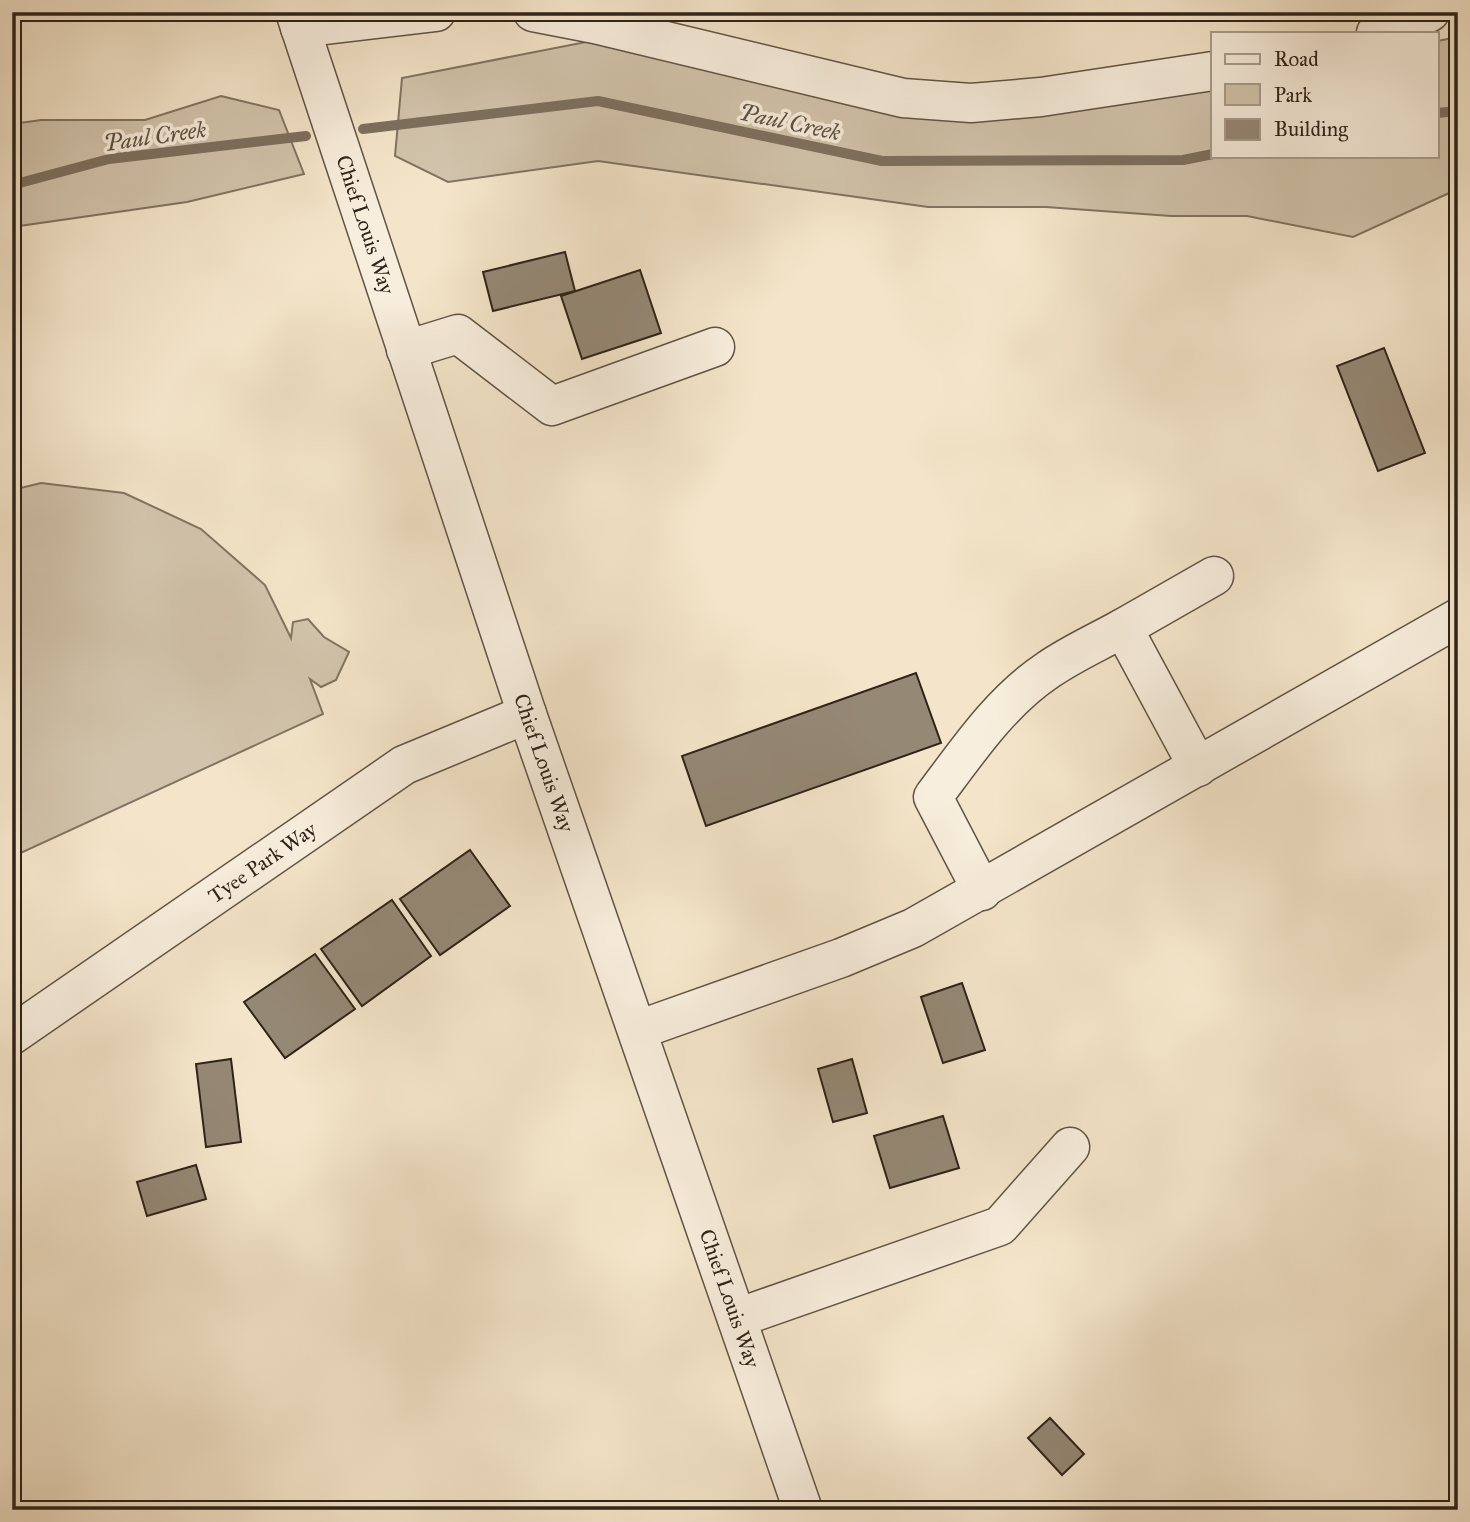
<svg xmlns="http://www.w3.org/2000/svg" width="1470" height="1522" font-family="'IM FELL Great Primer',serif">
	<rect width="100%" height="100%" fill="#f4e5ca"/>
	<filter id="stains"><feTurbulence type="fractalNoise" baseFrequency=".00286" numOctaves="4"/><feColorMatrix values="0 0 0 0 .2 0 0 0 0 .09 0 0 0 0 .02 0 0 0 .5 -.17"/></filter>
	<radialGradient id="worn" r=".72"><stop offset=".6" stop-color="#630" stop-opacity="0"/><stop offset="1" stop-color="#630" stop-opacity=".3"/></radialGradient>
	<g fill="#d2c4ac" stroke="#807462" stroke-width="2">
		<polygon points="1458,37 1458,189 1353,237 1247,216 1171,216 1046,207 928,207 598,161 448,182 395,156 402,78 591,41 875,110 1213,82 1213,156 1437,156 1437,41"/>
		<polygon points="221,96 279,110 304,174 187,202 12,227 12,124 41,120 145,120"/>
		<polygon points="41,483 124,493 201,529 265,585 291,638 293,622 308,619 324,637 349,652 336,680 321,687 310,679 323,714 12,857 12,490"/>
	</g>
	<g fill="none" stroke-linecap="round" stroke-linejoin="round">
		<g stroke="#7d705f" stroke-width="10">
			<polyline points="1437,113 1458,111"/>
			<polyline points="363,129 598,101 882,161 1183,160 1213,154"/>
			<polyline points="12,185 109,159 306,136"/>
		</g>
	</g>
	<g fill="#958875" stroke="#2e2319" stroke-width="2">
		<polygon points="565,252 575,291 493,311 483,272"/>
		<polygon points="640,270 661,333 582,359 561,296"/>
		<polygon points="1384,348 1425,453 1378,471 1337,366"/>
		<polygon points="916,673 941,743 706,826 682,756"/>
		<polygon points="470,850 510,906 440,955 400,899"/>
		<polygon points="392,900 431,956 362,1006 321,949"/>
		<polygon points="315,954 355,1009 285,1058 244,1002"/>
		<polygon points="962,983 985,1050 943,1063 921,997"/>
		<polygon points="231,1059 241,1142 206,1147 196,1064"/>
		<polygon points="852,1059 867,1113 833,1122 818,1069"/>
		<polygon points="943,1116 959,1168 890,1188 874,1136"/>
		<polygon points="196,1165 206,1199 147,1216 137,1182"/>
		<polygon points="1050,1418 1084,1454 1062,1475 1028,1438"/>
	</g>
	<g fill="none" stroke-linecap="round" stroke-linejoin="round">
		<defs>
			<g id="minor">
				<path id="s1" d="M295,12L527,714L803,1510"/>
				<polyline points="533,12 595,24 903,98 971,103 1041,97 1213,71"/>
				<polyline points="300,28 436,12"/>
				<polyline points="1376,33 1405,26 1430,12"/>
				<polyline points="406,350 458,334 552,406 715,347"/>
				<polyline points="1123,628 1214,576"/>
				<path d="M982,891L933,797C967,752 1000,702 1048,670C1071,654 1098,642 1123,628L1198,767"/>
				<polyline points="638,1030 841,958 913,928 1458,618"/>
				<path id="s2" d="M12,1035L404,765L527,714"/>
				<polyline points="737,1318 1000,1226 1070,1147"/>
			</g>
		</defs>
		<use href="#minor" stroke="#605445" stroke-width="41"/>
		<use href="#minor" stroke="#f8eedd" stroke-width="38"/>
	</g>
	<g text-anchor="middle" dominant-baseline="central" stroke-width="7" stroke-linejoin="round" paint-order="stroke">
		<g font-size="21" fill="#2e2319" stroke="#f8eedd">
			<text stroke="none"><textPath href="#s1" startOffset="224">Chief Louis Way</textPath></text>
			<text stroke="none"><textPath href="#s1" startOffset="791">Chief Louis Way</textPath></text>
			<text stroke="none"><textPath href="#s2" startOffset="304">Tyee Park Way</textPath></text>
			<text stroke="none"><textPath href="#s1" startOffset="1358">Chief Louis Way</textPath></text>
		</g>
		<g font-size="23" font-style="italic" fill="#5c5042" stroke="#f8eedd">
			<text transform="translate(790 122) rotate(12)">Paul Creek</text>
			<text transform="translate(155 136) rotate(-8)">Paul Creek</text>
		</g>
	</g>
	<rect width="1470" height="1522" fill="none" stroke="#f4e5ca" stroke-width="42"/>
	<rect x="14" y="14" width="1442" height="1494" fill="none" stroke="#2e2319" stroke-width="3.5"/>
	<rect x="21" y="21" width="1428" height="1480" fill="none" stroke="#2e2319" stroke-width="2"/>
	<rect x="1211" y="32" width="228" height="126" fill="#f8eedd" stroke="#a79d8f" stroke-width="2"/>
	<rect x="1225" y="54" width="35" height="10" fill="#f8eedd" stroke="#a79d8f" stroke-width="2"/>
	<text x="1274" y="66" font-size="21" fill="#2e2319">Road</text>
	<rect x="1225" y="84" width="35" height="21" fill="#d2c4ac" stroke="#a79d8f" stroke-width="2"/>
	<text x="1274" y="102" font-size="21" fill="#2e2319">Park</text>
	<rect x="1225" y="119" width="35" height="21" fill="#958875" stroke="#a79d8f" stroke-width="2"/>
	<text x="1274" y="136" font-size="21" fill="#2e2319">Building</text>
	<rect width="100%" height="100%" filter="url(#stains)"/>
	<rect width="100%" height="100%" fill="url(#worn)"/>
</svg>
